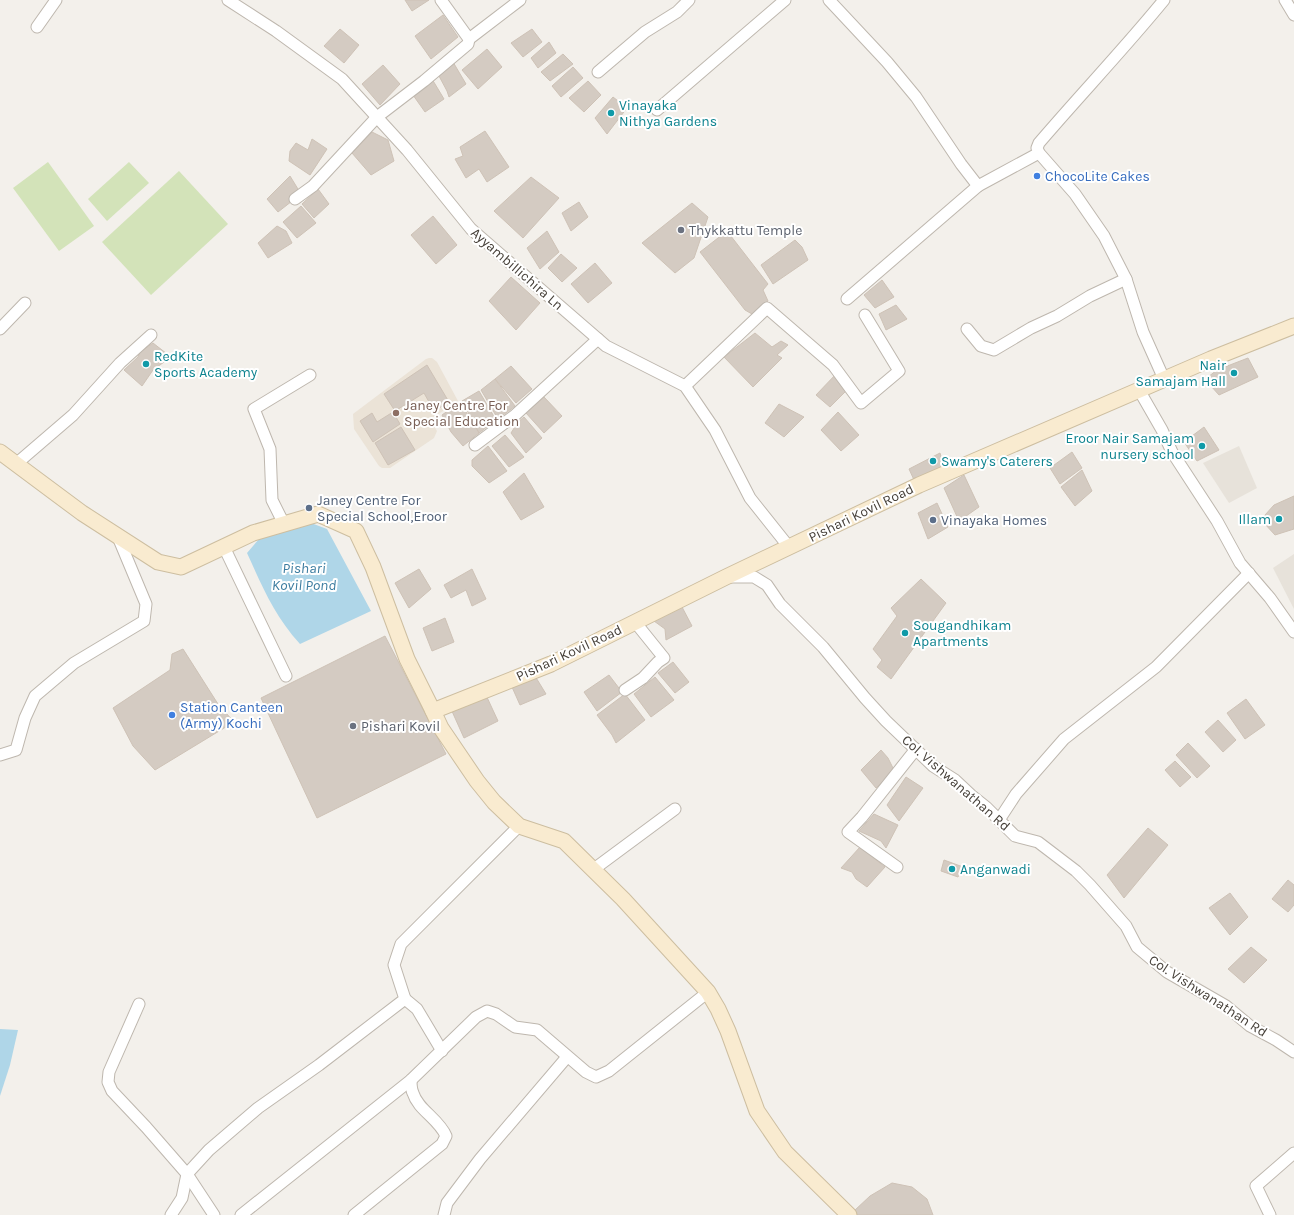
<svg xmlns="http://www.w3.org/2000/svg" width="1294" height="1215" font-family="Karla,sans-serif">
	<rect width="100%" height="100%" fill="#f3f0eb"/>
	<g fill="#e7e2da">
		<polygon points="1239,446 1257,488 1229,503 1203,463"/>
		<polygon points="1294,554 1294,609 1273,568"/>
	</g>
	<polygon fill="#ebe3d7" points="429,358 432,358 437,362 458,401 431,419 431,421 437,431 434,438 390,468 382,468 379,466 354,429 353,414 426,359"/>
	<g fill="#d3e3b9">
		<polygon points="48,162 94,226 59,251 13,188"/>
		<polygon points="129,162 149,183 107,221 88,199"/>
		<polygon points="179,171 228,224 151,295 102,242"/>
	</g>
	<g fill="#afd6e8">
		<path d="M311,523L327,529L371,611L300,644C274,615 263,588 247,553L259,539Z"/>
		<polygon points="0,1029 18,1030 10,1065 0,1096"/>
	</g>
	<g fill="#d4cbc2" stroke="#cec2b6">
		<polygon points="405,0 429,0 412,11"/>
		<polygon points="443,15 458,37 431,59 415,36"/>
		<polygon points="340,29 359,45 344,63 324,46"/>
		<polygon points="532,29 542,42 523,57 511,43"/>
		<polygon points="549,42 556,53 538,68 531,58"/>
		<polygon points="487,49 502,67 478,89 462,70"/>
		<polygon points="563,54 573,64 550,81 541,72"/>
		<polygon points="453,62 466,84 449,97 447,91 439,76"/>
		<polygon points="383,65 400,84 380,105 362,84"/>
		<polygon points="573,67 583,78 561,97 552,86"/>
		<polygon points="432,79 444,99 425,112 413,95"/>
		<polygon points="588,81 601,95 584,112 569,98"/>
		<polygon points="613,97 627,108 607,134 595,118"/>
		<polygon points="485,131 509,167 487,182 479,169 466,178 455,159 463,156 460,147"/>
		<polygon points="372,132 388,140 394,161 371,175 352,153"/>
		<polygon points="312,139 327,149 310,175 289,161 290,151 296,143 308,150"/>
		<polygon points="290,176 301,194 278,212 267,199"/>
		<polygon points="531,177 559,198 523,238 494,211"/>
		<polygon points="318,189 329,204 314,218 302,204"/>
		<polygon points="579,202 588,217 571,231 562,213"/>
		<polygon points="692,203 708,217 694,258 675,273 642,243"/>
		<polygon points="301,206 316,223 297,238 283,222"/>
		<polygon points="433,216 457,245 436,264 411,235"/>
		<polygon points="277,226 286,231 292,243 268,258 258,243"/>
		<polygon points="547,231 559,252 540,269 527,248"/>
		<polygon points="727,231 768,284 763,290 768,301 752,314 745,310 700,252"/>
		<polygon points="795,240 802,247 808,260 773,284 761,265"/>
		<polygon points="561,254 577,268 562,282 548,268"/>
		<polygon points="595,263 612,283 588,303 571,284"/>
		<polygon points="511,277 540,303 516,330 489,301"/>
		<polygon points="882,280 894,297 875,308 864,295"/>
		<polygon points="896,305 907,319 886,330 879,314"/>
		<polygon points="755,333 772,347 781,341 788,345 777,355 782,358 753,387 724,357"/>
		<polygon points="153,343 171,357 153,370 142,386 124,370 138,357 140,352"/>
		<polygon points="1248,358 1258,377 1219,395 1211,386 1208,377 1217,370"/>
		<polygon points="427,365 449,402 434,411 424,393 395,411 384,394"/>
		<polygon points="511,366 532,389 516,403 495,379"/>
		<polygon points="837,373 848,389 830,407 816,395"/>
		<polygon points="495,379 515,406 498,419 481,390"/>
		<polygon points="479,391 496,420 479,433 462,401"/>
		<polygon points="544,397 562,416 544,433 526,413"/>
		<polygon points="460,402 479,433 463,446 451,432 442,415"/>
		<polygon points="779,404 804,417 784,437 765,423"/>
		<polygon points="393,412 400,424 373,442 360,421 372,413 377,422"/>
		<polygon points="838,412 859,435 841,451 821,430"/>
		<polygon points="524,417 542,438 526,453 511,433 518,422"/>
		<polygon points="401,427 415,450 388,465 375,443"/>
		<polygon points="1204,427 1219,450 1197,461 1184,442"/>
		<polygon points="505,435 524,457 509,467 492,446"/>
		<polygon points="488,446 507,471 489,483 472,466 472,460"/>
		<polygon points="1072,452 1082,468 1060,484 1050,468"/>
		<polygon points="940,453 945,471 915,482 909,469"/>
		<polygon points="1082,470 1092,491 1075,506 1061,487"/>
		<polygon points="524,473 544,507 521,520 503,492"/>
		<polygon points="964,475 979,507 959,521 944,488"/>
		<polygon points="1294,496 1294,529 1275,535 1264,523 1265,515 1274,505"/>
		<polygon points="937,503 948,527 928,539 918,513"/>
		<polygon points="419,569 431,589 409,608 395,583"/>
		<polygon points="472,569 486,599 472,606 466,590 451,598 444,585"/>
		<polygon points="921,579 946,603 891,679 877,667 882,660 873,649 897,616 891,608"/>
		<polygon points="682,607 692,626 666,640 665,629 654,621"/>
		<polygon points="445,618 454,642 432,651 423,628"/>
		<polygon points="385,636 446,754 317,818 261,698"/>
		<polygon points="183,649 218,704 234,722 155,770 133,746 113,708 170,670 172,654"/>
		<polygon points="673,662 689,682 675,693 658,673"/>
		<polygon points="609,675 622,692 597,711 584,692"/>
		<polygon points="535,676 546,694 520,705 512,687"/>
		<polygon points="655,677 674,700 651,717 634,694"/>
		<polygon points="485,693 498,721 464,738 451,709"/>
		<polygon points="625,694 645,720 616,743 612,735 597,715"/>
		<polygon points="1246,699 1265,725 1245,739 1227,713"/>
		<polygon points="1218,720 1236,740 1223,752 1205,732"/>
		<polygon points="1188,743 1210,766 1197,778 1176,755"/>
		<polygon points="881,750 888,758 894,770 876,788 861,770"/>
		<polygon points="1175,761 1191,777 1180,787 1165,770"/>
		<polygon points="906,777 923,788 899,821 887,805"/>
		<polygon points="874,814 898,825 886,848 881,841 859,831"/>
		<polygon points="1148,828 1168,845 1124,898 1107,875"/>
		<polygon points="860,847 885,867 867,887 856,879 852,872 841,868"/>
		<polygon points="944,860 963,867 958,877 941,871"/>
		<polygon points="1288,880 1294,885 1294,905 1288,912 1272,899"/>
		<polygon points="1230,893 1248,917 1230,935 1209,908"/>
		<polygon points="1251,947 1267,960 1244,983 1228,969"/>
		<polygon points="892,1183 912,1187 927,1199 933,1215 857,1215 854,1211 870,1196"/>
	</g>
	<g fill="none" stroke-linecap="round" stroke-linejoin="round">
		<defs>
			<g id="street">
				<polyline points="228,0 276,31 342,79 407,150 471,229 606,346 685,386 715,430 750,498 789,547"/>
				<polyline points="829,0 887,62 916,97 961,164 978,186 1039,153"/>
				<polyline points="1285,0 1294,15"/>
				<polyline points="37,27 56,0"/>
				<polyline points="469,39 520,0"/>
				<polyline points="598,72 645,32 677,12 689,0"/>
				<polyline points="657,110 785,0"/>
				<polyline points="295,199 313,186 377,117 424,81 468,44 469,39 441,0"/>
				<polyline points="847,299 978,186"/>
				<polyline points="0,329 25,303"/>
				<polyline points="967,329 981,346 994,350 1031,328 1057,316 1090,296 1126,279"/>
				<path d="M1164,379L1143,332L1126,279L1104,236L1075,194L1039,153L1037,148L1039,143C1080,95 1124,49 1164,0"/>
				<polyline points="685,386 767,308 833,365 861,403 899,371 865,315"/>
				<polyline points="1139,390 1162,430 1172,452 1217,521 1240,563 1270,598 1294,632"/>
				<polyline points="475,445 514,416 598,339"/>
				<polyline points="16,464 73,415 120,363 151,335"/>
				<polyline points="284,524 272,500 270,449 254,409 310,375"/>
				<polyline points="224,547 286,676"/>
				<polyline points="728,577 754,577 767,585 780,604 823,647 865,698 886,721 933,766 955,780 971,795 986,807 1015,836 1038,842 1076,871 1090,885 1126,926 1137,947 1167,972 1226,1006 1250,1026 1276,1040 1294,1052"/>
				<polyline points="625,690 643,678 658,662 664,658 635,622"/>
				<polyline points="0,755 16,750 25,718 35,696 74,663 144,621 146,604 118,537"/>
				<polyline points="999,820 1016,794 1064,739 1156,667 1249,573"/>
				<polyline points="897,867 848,832 862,817 916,749"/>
				<polyline points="594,869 675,809"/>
				<polyline points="405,999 417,1009 442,1051"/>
				<polyline points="139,1004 109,1072 108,1082 112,1091 146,1127 187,1174 214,1215"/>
				<polyline points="171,1215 182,1198 187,1174 209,1150 258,1108 319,1065 405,999 394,965 401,944 519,826"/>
				<polyline points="241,1215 411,1080 476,1017 487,1011 496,1014 515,1027 537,1030 586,1072 596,1077 609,1071 708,992"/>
				<path d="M354,1215L442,1144L446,1136C439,1119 418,1110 413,1093C411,1089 411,1084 411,1080"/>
				<polyline points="444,1215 447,1203 480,1159 567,1057"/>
				<polyline points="1270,1215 1256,1186 1294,1153"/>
			</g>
			<g id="secondary">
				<polyline points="0,452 82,513 158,562 181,567 253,533 318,514 356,531 373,567 407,659 433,711 441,728 477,781 494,802 519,826 564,841 623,899 708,992 718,1009 728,1031 757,1111 785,1152 849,1215"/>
				<polyline points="433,711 551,664 726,577 919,485 1211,359 1294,326"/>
			</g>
		</defs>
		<use href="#street" stroke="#beb7ae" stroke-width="13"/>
		<use href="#secondary" stroke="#cdbea0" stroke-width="17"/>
		<use href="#street" stroke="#fff" stroke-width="11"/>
		<use href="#secondary" stroke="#f9ebd0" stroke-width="15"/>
	</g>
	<g fill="#0f9aa8" stroke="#fff" stroke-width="1.5">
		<circle cx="611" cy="113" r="4"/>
		<circle cx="146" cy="364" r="4"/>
		<circle cx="1234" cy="373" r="4"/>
		<circle cx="1202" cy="446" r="4"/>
		<circle cx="933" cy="461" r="4"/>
		<circle cx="1279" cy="519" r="4"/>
		<circle cx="905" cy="633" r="4"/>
		<circle cx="952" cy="869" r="4"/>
	</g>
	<g fill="#3f7fe0" stroke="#fff" stroke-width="1.5">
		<circle cx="1037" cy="176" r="4"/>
		<circle cx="172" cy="715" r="4"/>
	</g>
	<g fill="#6b7280" stroke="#fff" stroke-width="1.5">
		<circle cx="681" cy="230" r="4"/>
		<circle cx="353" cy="726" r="4"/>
	</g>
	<circle fill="#8d6e63" stroke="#fff" stroke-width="1.5" cx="396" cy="413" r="4"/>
	<g fill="#5c6f8a" stroke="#fff" stroke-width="1.5">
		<circle cx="309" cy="508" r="4"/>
		<circle cx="933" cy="520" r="4"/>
	</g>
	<g text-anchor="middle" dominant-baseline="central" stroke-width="4" stroke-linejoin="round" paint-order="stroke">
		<g font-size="14" fill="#0d838f" stroke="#fff" text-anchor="start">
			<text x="619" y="105">Vinayaka<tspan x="619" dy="16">Nithya Gardens</tspan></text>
			<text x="154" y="356">RedKite<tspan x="154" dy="16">Sports Academy</tspan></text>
			<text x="1226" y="365" text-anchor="end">Nair<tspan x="1226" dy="16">Samajam Hall</tspan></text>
			<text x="1194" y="438" text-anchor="end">Eroor Nair Samajam<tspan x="1194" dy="16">nursery school</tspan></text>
			<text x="941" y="461">Swamy's Caterers</text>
			<text x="1271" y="519" text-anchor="end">Illam</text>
			<text x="913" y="625">Sougandhikam<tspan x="913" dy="16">Apartments</tspan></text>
			<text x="960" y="869">Anganwadi</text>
		</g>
		<g font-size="14" fill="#366cbe" stroke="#fff" text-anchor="start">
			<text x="1045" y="176">ChocoLite Cakes</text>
			<text x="180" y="707">Station Canteen<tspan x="180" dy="16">(Army) Kochi</tspan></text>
		</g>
		<g font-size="14" fill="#5b616d" stroke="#fff" text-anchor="start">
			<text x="689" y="230">Thykkattu Temple</text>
			<text x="361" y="726">Pishari Kovil</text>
		</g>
		<g font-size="14" fill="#47413a" stroke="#fff">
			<text transform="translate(517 269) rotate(41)">Ayyambillichira Ln</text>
			<text transform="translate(861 513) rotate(-26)">Pishari Kovil Road</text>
			<text transform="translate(569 653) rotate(-25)">Pishari Kovil Road</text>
			<text transform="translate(956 783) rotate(41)">Col. Vishwanathan Rd</text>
			<text transform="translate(1208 996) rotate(33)">Col. Vishwanathan Rd</text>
		</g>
		<g font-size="14" fill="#785e54" stroke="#fff" text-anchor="start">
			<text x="404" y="405">Janey Centre For<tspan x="404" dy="16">Special Education</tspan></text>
		</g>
		<g font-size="14" fill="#4e5e75" stroke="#fff" text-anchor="start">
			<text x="317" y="500">Janey Centre For<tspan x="317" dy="16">Special School,Eroor</tspan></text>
			<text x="941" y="520">Vinayaka Homes</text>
		</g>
		<g font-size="15" font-style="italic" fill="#3d7da0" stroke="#fff">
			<text x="304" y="568">Pishari<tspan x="304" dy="17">Kovil Pond</tspan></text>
		</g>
	</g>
</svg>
